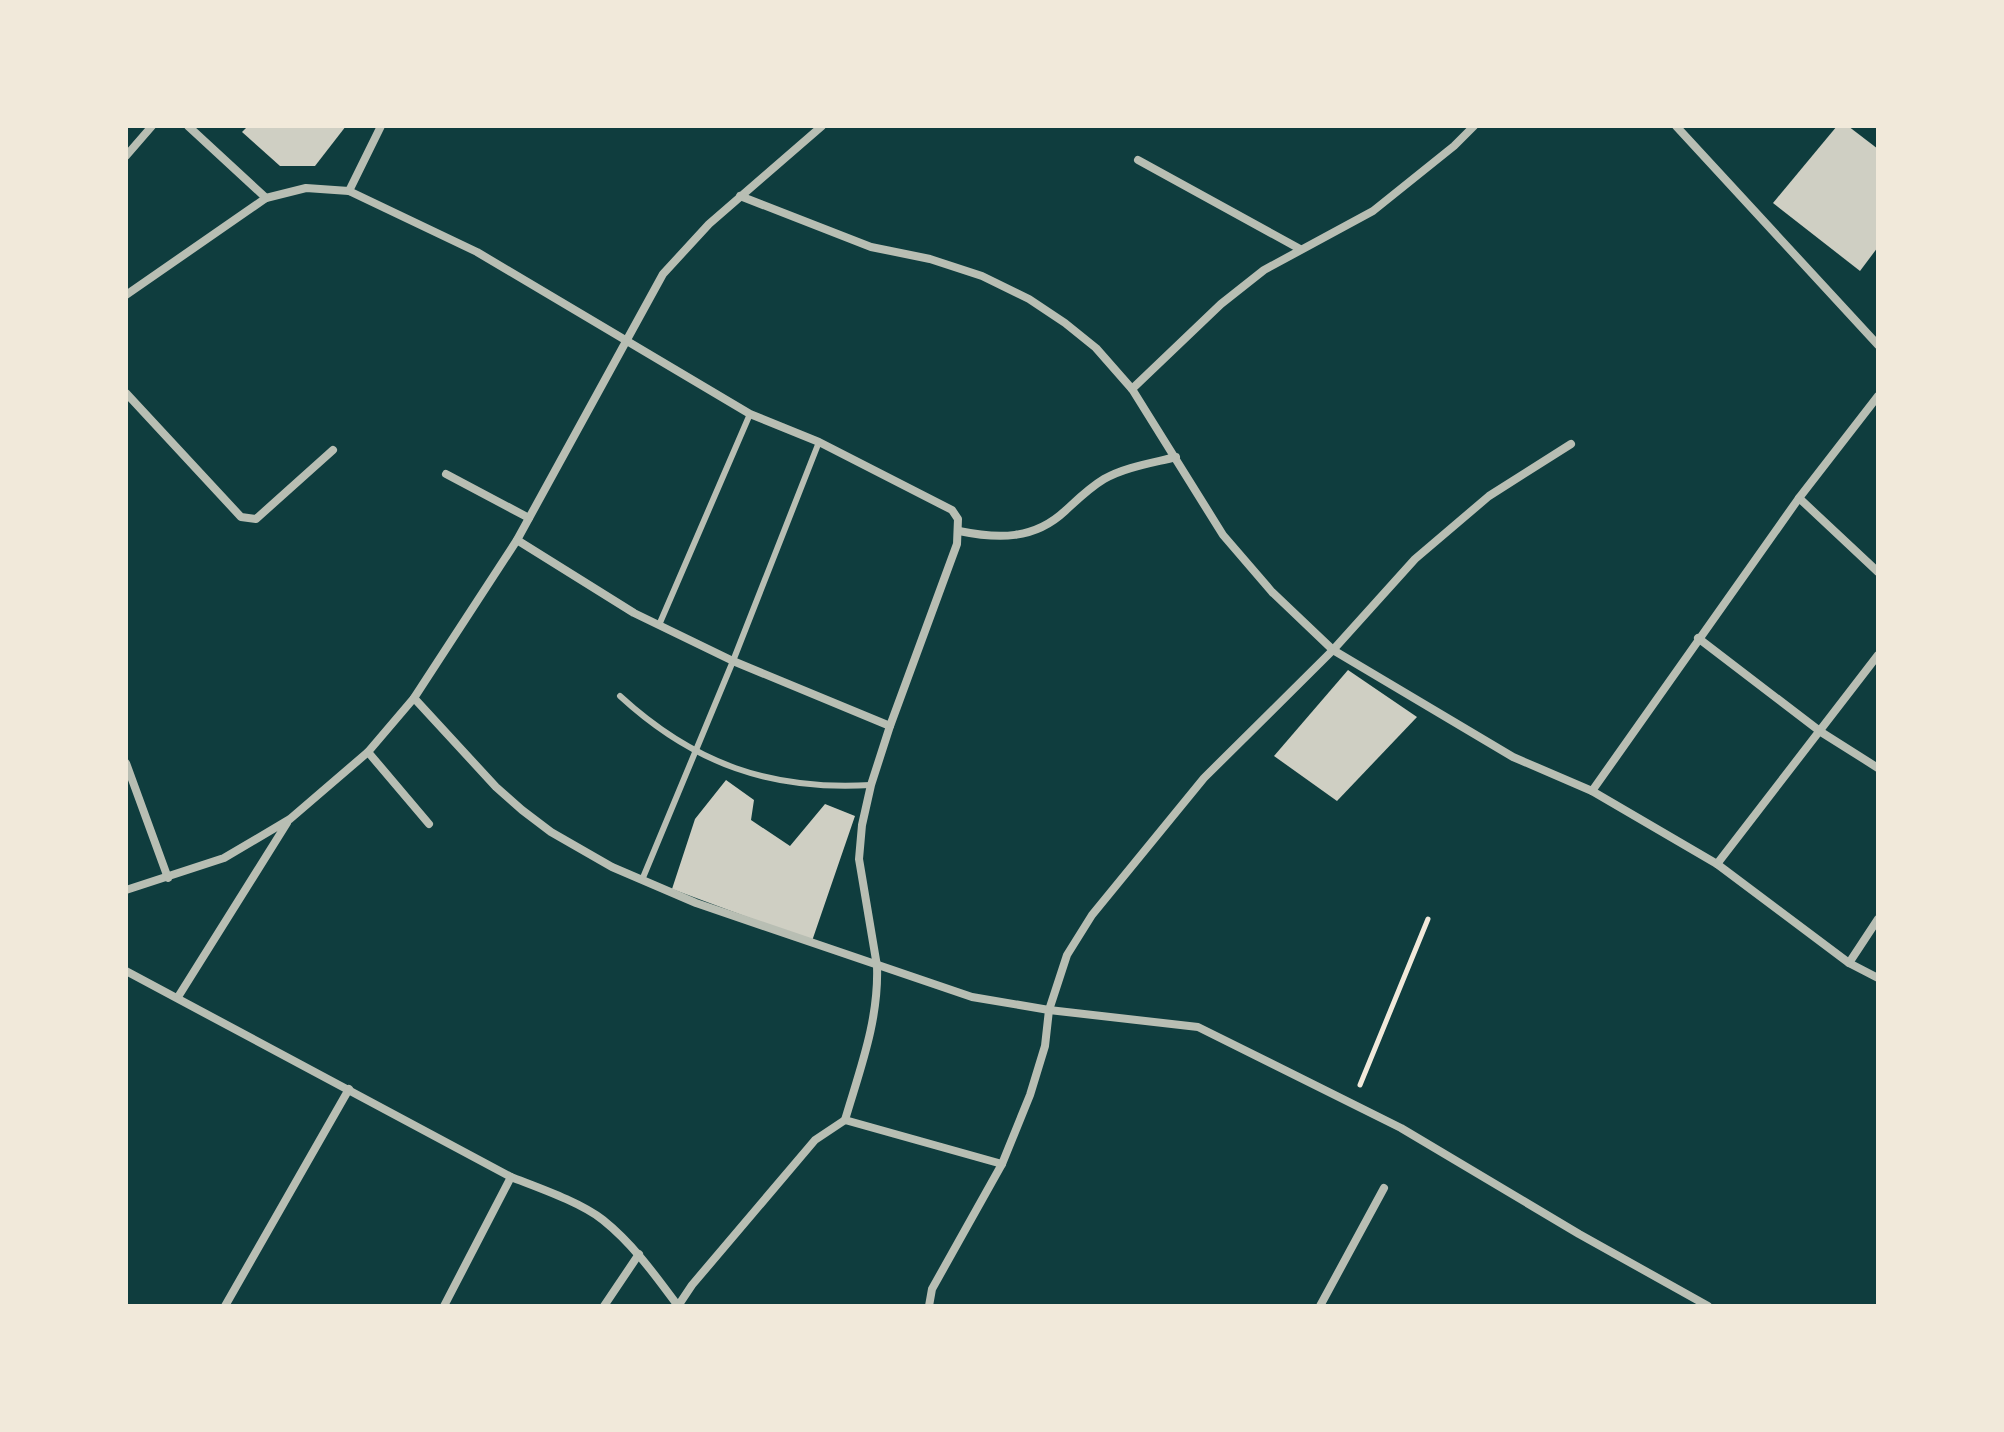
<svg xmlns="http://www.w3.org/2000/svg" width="2004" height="1432" font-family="Helvetica,sans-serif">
	<rect width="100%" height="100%" fill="#0f3d3e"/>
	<g fill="#cfcfc3">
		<polygon points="248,126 346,126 315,166 280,166 242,132"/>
		<polygon points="1837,126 1848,126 1878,149 1878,247 1860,271 1773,203"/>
		<polygon points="1348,670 1417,717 1337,801 1274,756"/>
		<polygon points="726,780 754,800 751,820 790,846 825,804 855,816 812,941 672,889 695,819"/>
	</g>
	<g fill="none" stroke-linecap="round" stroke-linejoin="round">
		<polyline stroke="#f1e9da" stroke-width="5" points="1360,1085 1428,919"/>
		<g stroke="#b8beb3" stroke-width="6">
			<polyline points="659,625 750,414"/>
			<path d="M620,696C694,764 771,791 871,785"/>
			<polyline points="642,880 733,661 819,442"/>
		</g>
		<g stroke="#b8beb3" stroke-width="8">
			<polyline points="188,126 266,198"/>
			<polyline points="1676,126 1878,345"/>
			<polyline points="126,156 152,126"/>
			<polyline points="1138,160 1300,249"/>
			<polyline points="349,191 381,126"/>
			<polyline points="740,196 871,247 930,259 982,276 1029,299 1065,323 1096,348 1132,389 1223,535 1272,592 1333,650 1513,757 1592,791 1717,864 1849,963 1878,978"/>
			<path d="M126,295L266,198L306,188L349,191L477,252L750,414L819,442L952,510L958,519L957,544L890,726L871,785L862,825L859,859L877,966C879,1020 860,1069 845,1120"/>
			<polyline points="1132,389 1221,304 1264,270 1373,211 1454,146 1474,126"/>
			<polyline points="126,393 241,517 256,519 333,450"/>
			<polyline points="446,474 529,518"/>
			<polyline points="1799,498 1878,572"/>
			<path d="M959,531C998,539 1034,540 1065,511C1078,499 1089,488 1104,479C1125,467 1152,463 1176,457"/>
			<polyline points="517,540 634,613 733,661 890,726"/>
			<polyline points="1698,638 1821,732 1878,768"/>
			<polyline points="414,698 496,787 522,810 551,832 612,867 696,903 972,997 1049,1010 1198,1027 1401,1128 1579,1234 1708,1306"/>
			<polyline points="368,752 429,824"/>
			<polyline points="126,763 168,878"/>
			<polyline points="1592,791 1799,498 1878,396"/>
			<polyline points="1717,864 1878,655"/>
			<polyline points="126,890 224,858 290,819 368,752 414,698 517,540 663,274 709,224 822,126"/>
			<polyline points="1849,963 1878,919"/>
			<path d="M126,971L511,1177C539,1188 580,1202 603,1220C633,1244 655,1275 678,1306L692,1285L815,1140L845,1120L1002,1164"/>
			<polyline points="178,997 287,823"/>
			<polyline points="225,1306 349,1089"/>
			<polyline points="444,1306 511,1177"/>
			<polyline points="604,1306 639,1254"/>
			<polyline points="929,1306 932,1289 1002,1164 1030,1095 1045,1046 1049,1010 1067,955 1092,915 1204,778 1333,650 1415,559 1489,496 1571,444"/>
			<polyline points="1320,1306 1384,1188"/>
		</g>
	</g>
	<rect width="2004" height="1432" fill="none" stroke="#f1e9da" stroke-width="256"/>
</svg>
